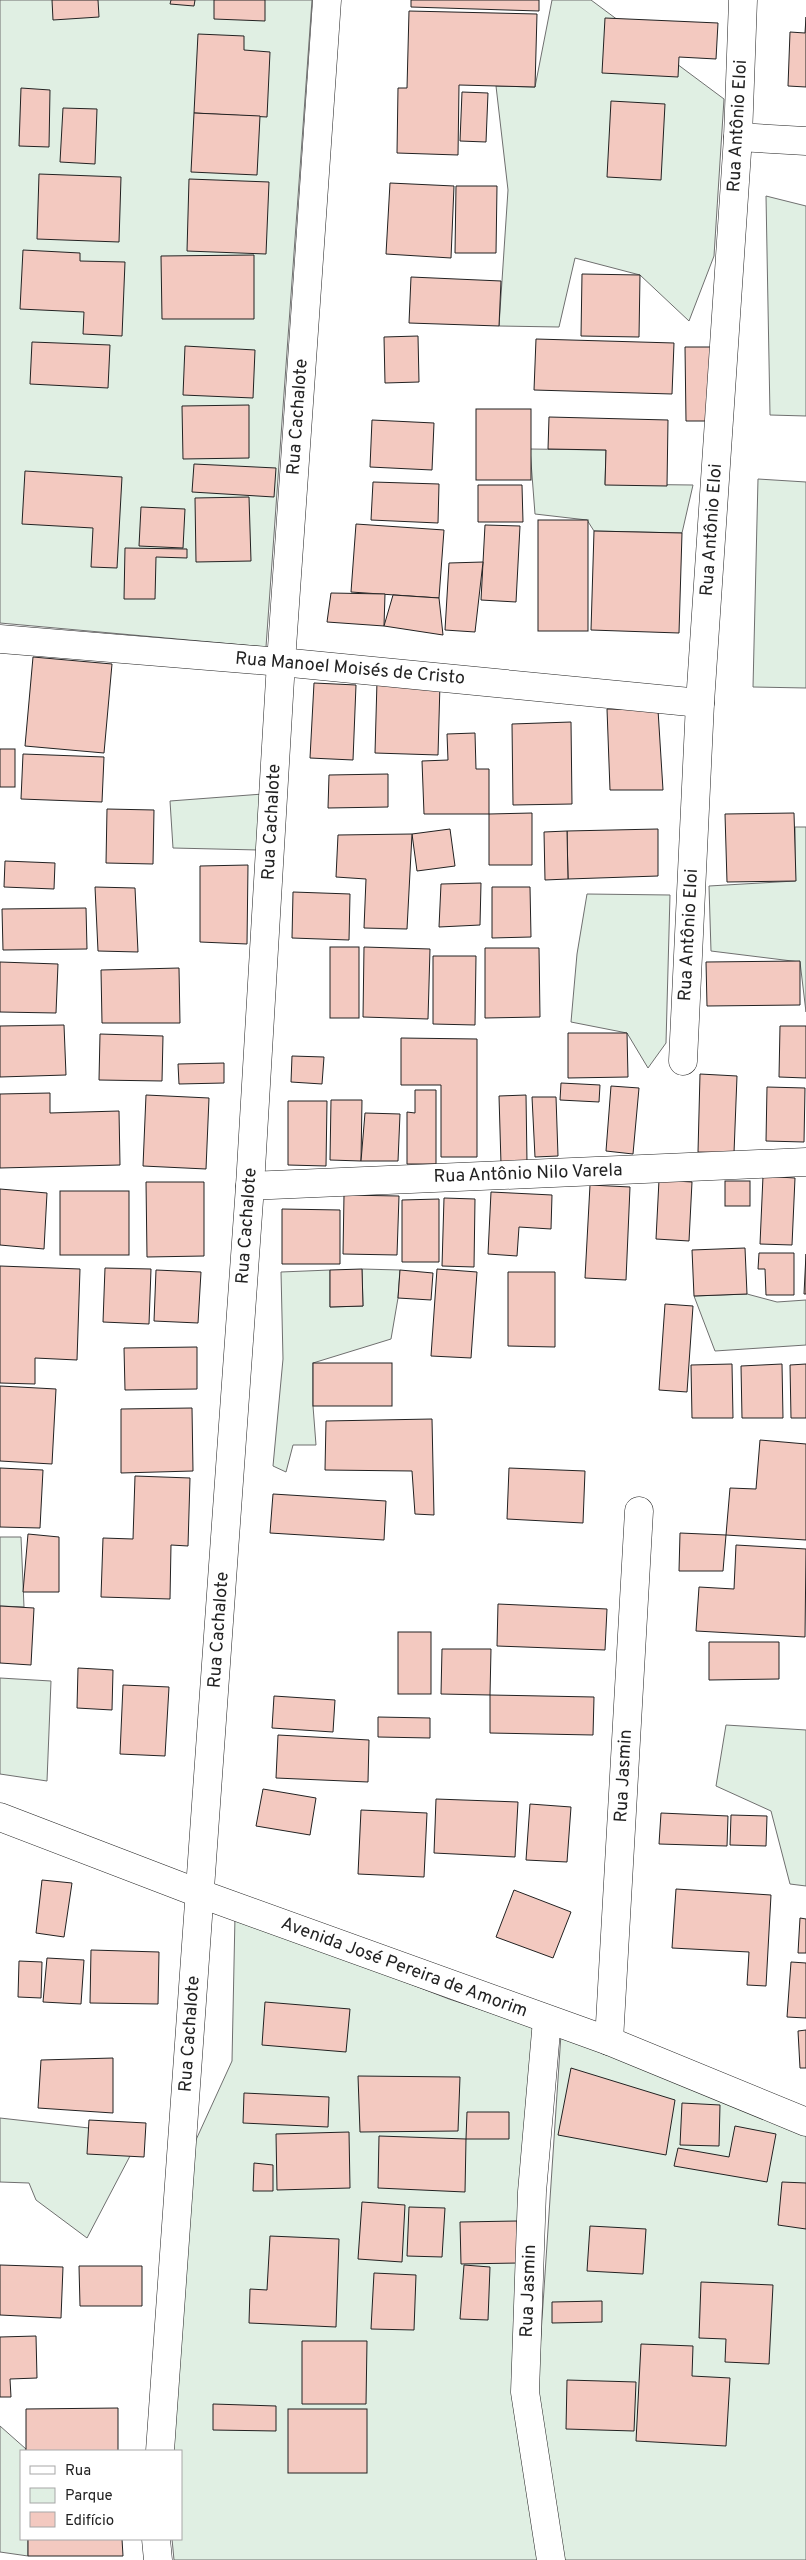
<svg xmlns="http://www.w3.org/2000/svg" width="806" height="2560" font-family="Overpass,sans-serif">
	<rect width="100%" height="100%" fill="#fff"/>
	<g fill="#e0efe3" stroke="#6f6f6f">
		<polygon points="0,0 312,0 266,647 0,623"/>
		<polygon points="552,0 591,0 724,99 714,256 689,321 640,275 575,258 559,327 499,326 508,190 496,86 535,87"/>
		<polygon points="766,196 806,206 806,416 770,415"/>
		<polygon points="530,449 606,450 605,484 693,485 682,533 594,531 587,520 535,514"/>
		<polygon points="758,479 806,482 806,688 753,687"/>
		<polygon points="263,794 258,850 173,848 170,801"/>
		<polygon points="795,827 806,827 806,1012 800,962 711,951 709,886 795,881"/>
		<polygon points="587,894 670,895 666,1043 648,1068 627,1033 571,1022 577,954"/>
		<polygon points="362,1269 400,1270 398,1298 391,1339 313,1363 313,1406 316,1445 293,1445 286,1472 273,1466 283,1359 281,1272 330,1270 330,1307 363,1306"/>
		<polygon points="747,1294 777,1302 806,1300 806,1345 715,1351 694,1296"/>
		<polygon points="0,1537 21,1537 24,1607 0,1606"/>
		<polygon points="0,1678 51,1681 47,1781 0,1774"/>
		<polygon points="726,1725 806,1730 806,1886 790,1884 771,1811 716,1786"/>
		<polygon points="235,1916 449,1999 537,2028 539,2364 561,2034 806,2134 806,2560 174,2560 172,2539 181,2539 181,2451 170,2451 195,2142 232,2061"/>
		<polygon points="0,2118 89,2128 130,2156 87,2238 36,2200 29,2183 0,2182"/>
		<polygon points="0,2426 26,2449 26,2451 21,2451 21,2539 28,2539 28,2556 0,2552"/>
	</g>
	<g fill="#f3c9c0" stroke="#222">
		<polygon points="52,0 98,0 99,17 53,20"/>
		<polygon points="171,0 195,0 194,6 170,4"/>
		<polygon points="214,0 265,0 265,21 214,19"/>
		<polygon points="411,0 539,0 539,11 411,7"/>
		<polygon points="409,11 537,14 535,87 459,85 458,155 397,153 398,88 407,88"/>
		<polygon points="806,17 806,87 788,86 790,32 805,33"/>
		<polygon points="605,18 718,23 716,59 679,57 678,77 602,73"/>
		<polygon points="198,34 244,36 244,50 270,52 267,117 194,113"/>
		<polygon points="21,88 50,90 49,147 19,146"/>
		<polygon points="462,92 488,93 486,142 460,141"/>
		<polygon points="611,101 665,104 661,180 607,177"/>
		<polygon points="63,108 97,109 95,164 60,162"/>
		<polygon points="194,113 260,116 257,175 191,172"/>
		<polygon points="39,174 121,177 119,242 37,239"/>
		<polygon points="189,179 269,182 266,254 187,251"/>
		<polygon points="390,183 454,186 451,258 386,254"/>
		<polygon points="456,186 497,186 496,253 455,253"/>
		<polygon points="23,250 80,253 80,261 125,262 122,336 83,334 84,312 20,309"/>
		<polygon points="254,255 254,319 162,319 161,256"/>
		<polygon points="582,274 640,275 639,337 581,336"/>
		<polygon points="411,277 501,281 499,326 409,323"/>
		<polygon points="418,336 419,382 385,383 384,337"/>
		<polygon points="536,339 674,343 672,394 534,390"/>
		<polygon points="32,342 110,345 108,388 30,384"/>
		<polygon points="185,346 255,350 253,398 183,395"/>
		<polygon points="685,347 713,347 714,421 686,421"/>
		<polygon points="249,405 249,458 183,459 182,406"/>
		<rect x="476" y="409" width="55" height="71"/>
		<polygon points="549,417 668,420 667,486 605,485 606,450 548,449"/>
		<polygon points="372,420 434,423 432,470 370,467"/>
		<polygon points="194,464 276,468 274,497 192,492"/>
		<polygon points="25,471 122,477 117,568 91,567 93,528 22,524"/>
		<polygon points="373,482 439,484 438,523 371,520"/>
		<polygon points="478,485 522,485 523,522 478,522"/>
		<polygon points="249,497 251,561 196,562 195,498"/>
		<polygon points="141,507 185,509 183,548 139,546"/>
		<rect x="538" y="520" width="50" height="111"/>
		<polygon points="356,524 444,530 439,598 351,592"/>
		<polygon points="485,525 520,526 516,602 481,600"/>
		<polygon points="594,531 682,533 679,633 591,630"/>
		<polygon points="125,548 187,549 187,558 156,557 155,599 124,599"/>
		<polygon points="483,562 475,632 445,630 449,563"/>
		<polygon points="331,593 385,594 384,626 327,622"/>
		<polygon points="393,595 439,598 443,635 384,626"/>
		<polygon points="33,657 112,664 104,753 25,746"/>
		<polygon points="377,681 440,683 438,755 375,753"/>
		<polygon points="314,683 356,685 353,760 310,758"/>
		<polygon points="607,709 658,710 663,790 610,790"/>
		<polygon points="571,722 572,804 513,805 512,724"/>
		<polygon points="475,733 476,769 489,769 489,814 424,814 422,761 448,760 447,734"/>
		<rect x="0" y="749" width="15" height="38"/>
		<polygon points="23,754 104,757 102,802 21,799"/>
		<polygon points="388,774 388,807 328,808 329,775"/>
		<polygon points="107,809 154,810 153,864 106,863"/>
		<polygon points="532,813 532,865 489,865 489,814"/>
		<polygon points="794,813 796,881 727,882 725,814"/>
		<polygon points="450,829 455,866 417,871 412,834"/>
		<polygon points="658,829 658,876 568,879 567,831"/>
		<polygon points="567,831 568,879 545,880 544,832"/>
		<polygon points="412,834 407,929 364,928 366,879 336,877 338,835"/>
		<polygon points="5,861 55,863 54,889 4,887"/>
		<polygon points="248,865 247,944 200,942 200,866"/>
		<polygon points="481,883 480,925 439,927 441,884"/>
		<polygon points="95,887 135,888 138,952 98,951"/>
		<polygon points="492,887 530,887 531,937 492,938"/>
		<polygon points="293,892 350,894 349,940 292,938"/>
		<polygon points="86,908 87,949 3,950 2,909"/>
		<rect x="330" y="947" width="29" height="71"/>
		<polygon points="364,947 430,949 428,1019 363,1017"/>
		<polygon points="485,948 539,948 540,1017 485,1018"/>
		<polygon points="433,956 476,956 475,1025 433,1024"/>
		<polygon points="800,961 800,1005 707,1006 706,962"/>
		<polygon points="0,962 58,964 56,1013 0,1012"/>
		<polygon points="179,968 180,1023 102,1023 101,970"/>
		<polygon points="64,1025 66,1075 0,1077 0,1026"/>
		<polygon points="780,1026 806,1026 806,1078 779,1077"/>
		<polygon points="568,1033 627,1033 628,1077 568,1078"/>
		<polygon points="100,1034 163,1036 162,1081 99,1080"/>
		<polygon points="401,1038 477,1039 477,1157 441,1157 441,1085 401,1085"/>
		<polygon points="292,1056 324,1057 322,1084 291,1082"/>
		<polygon points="224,1063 224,1083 179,1084 178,1064"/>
		<polygon points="700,1074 737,1076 734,1153 698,1152"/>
		<polygon points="561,1083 600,1085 599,1102 560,1100"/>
		<polygon points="611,1086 639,1088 633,1154 606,1151"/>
		<polygon points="767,1087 805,1088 804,1142 766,1141"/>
		<polygon points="415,1090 436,1090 436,1164 407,1164 407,1112 415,1113"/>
		<polygon points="50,1093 50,1113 119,1111 120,1165 0,1168 0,1094"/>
		<polygon points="146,1095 209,1098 206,1169 143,1166"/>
		<polygon points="526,1095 527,1163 501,1164 499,1096"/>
		<polygon points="532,1097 556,1097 558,1156 535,1157"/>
		<polygon points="331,1100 362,1100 361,1161 330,1160"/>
		<polygon points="288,1101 327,1101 326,1166 288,1165"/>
		<polygon points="365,1113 400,1114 398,1161 361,1161"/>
		<polygon points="763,1176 795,1178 792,1245 760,1244"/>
		<polygon points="659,1180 692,1182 689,1241 656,1239"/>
		<rect x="725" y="1181" width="25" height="25"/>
		<polygon points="146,1182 204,1182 204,1256 147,1257"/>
		<polygon points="590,1185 630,1187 626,1280 585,1278"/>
		<polygon points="0,1189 47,1193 44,1249 0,1245"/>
		<rect x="60" y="1191" width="69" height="64"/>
		<polygon points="491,1192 552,1195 551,1229 519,1227 517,1256 488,1254"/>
		<polygon points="344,1195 399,1196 397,1255 343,1254"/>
		<polygon points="444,1198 475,1199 474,1267 442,1266"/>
		<polygon points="439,1199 439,1262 402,1262 402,1200"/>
		<polygon points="282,1209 340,1210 340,1264 282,1264"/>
		<polygon points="745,1248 747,1294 694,1296 692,1250"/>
		<polygon points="759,1253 794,1253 794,1295 766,1295 765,1269 758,1269"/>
		<polygon points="806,1254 806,1294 804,1294"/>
		<polygon points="0,1266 80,1269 77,1360 35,1358 35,1384 0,1383"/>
		<polygon points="105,1268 151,1269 149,1324 103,1322"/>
		<polygon points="362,1269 363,1306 330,1307 330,1270"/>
		<polygon points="437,1269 477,1272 471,1358 431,1356"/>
		<polygon points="156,1270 201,1272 198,1323 154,1321"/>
		<polygon points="400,1270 433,1273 431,1300 398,1298"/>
		<polygon points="508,1272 555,1272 555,1347 508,1346"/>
		<polygon points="665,1304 693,1306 687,1392 659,1390"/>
		<polygon points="197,1347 197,1389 125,1390 124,1348"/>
		<rect x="313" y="1363" width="79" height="43"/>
		<polygon points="732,1364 733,1418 692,1418 691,1365"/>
		<polygon points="782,1364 783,1418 742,1418 741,1366"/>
		<polygon points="806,1364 806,1418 791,1418 790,1365"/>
		<polygon points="0,1386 56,1389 52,1464 0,1461"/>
		<polygon points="192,1408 193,1471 121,1473 121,1409"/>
		<polygon points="432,1419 434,1515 415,1514 412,1471 325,1470 326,1421"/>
		<polygon points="760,1440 806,1444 806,1540 726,1535 730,1488 756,1489"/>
		<polygon points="0,1468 43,1470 40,1528 0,1527"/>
		<polygon points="509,1468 585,1471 583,1523 507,1519"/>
		<polygon points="135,1476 190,1478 188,1546 171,1545 170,1599 101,1597 103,1538 133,1539"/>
		<polygon points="273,1494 386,1501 384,1540 270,1533"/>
		<polygon points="680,1533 726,1535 723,1571 679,1571"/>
		<polygon points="28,1534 59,1537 59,1592 23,1592"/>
		<polygon points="736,1545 806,1549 805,1637 696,1631 699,1587 734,1589"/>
		<polygon points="498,1604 607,1609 605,1650 497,1646"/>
		<polygon points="0,1606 34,1608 31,1665 0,1663"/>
		<rect x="398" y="1632" width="33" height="62"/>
		<polygon points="709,1642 779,1642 779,1679 709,1680"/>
		<polygon points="442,1649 491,1649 490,1695 441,1694"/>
		<polygon points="78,1668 113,1670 112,1710 77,1708"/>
		<polygon points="123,1685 169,1687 165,1756 120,1754"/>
		<polygon points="490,1695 594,1697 593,1735 490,1733"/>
		<polygon points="274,1696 335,1700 333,1732 272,1728"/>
		<polygon points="378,1717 430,1718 430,1738 378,1737"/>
		<polygon points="278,1735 369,1740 368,1782 276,1778"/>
		<polygon points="263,1789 316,1798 310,1835 256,1826"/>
		<polygon points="436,1799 518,1802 515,1857 434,1853"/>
		<polygon points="530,1804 571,1807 567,1862 526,1860"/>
		<polygon points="361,1810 427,1813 424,1877 358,1874"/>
		<polygon points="661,1813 728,1816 727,1846 659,1844"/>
		<polygon points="731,1815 767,1816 766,1846 730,1845"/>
		<polygon points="42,1880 72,1883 64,1937 36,1933"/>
		<polygon points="676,1889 771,1895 766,1986 747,1985 749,1952 672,1948"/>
		<polygon points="514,1890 571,1912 553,1958 496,1937"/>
		<polygon points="800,1918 806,1919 806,1953 798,1953"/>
		<polygon points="91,1950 159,1952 158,2004 90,2003"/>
		<polygon points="47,1958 84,1960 81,2004 43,2002"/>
		<polygon points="19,1961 42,1962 41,1998 18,1997"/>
		<polygon points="791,1962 806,1963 806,2018 787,2017"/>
		<polygon points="265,2002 350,2009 346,2052 262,2045"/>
		<polygon points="806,2030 806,2068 800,2068 798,2031"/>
		<polygon points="113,2058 113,2113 38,2108 41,2060"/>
		<polygon points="571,2068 675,2100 666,2155 558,2135"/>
		<polygon points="358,2076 460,2077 458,2131 360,2132"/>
		<polygon points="244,2093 329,2097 328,2127 243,2123"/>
		<polygon points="682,2103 720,2105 719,2146 680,2145"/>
		<polygon points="467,2112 509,2112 509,2139 466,2139"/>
		<polygon points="89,2120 146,2123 144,2157 87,2154"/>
		<polygon points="735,2126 776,2134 767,2182 674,2166 678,2148 729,2157"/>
		<polygon points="349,2132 350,2188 277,2190 276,2134"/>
		<polygon points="379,2136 466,2139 465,2192 378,2188"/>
		<polygon points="254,2163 273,2165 273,2191 253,2191"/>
		<polygon points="782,2182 806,2183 806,2229 778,2225"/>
		<polygon points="362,2202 405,2205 402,2262 358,2259"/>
		<polygon points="409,2207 445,2208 442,2257 407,2256"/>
		<polygon points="517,2221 518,2263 461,2264 460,2222"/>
		<polygon points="590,2226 646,2229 643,2274 587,2271"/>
		<polygon points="270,2236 339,2239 336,2327 249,2323 250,2289 267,2290"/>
		<polygon points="0,2265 63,2267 61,2318 0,2315"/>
		<polygon points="464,2265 490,2267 488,2320 460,2319"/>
		<polygon points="79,2266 142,2266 142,2306 80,2306"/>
		<polygon points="374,2273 416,2275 414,2330 371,2329"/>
		<polygon points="701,2282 773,2285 769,2364 725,2362 726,2339 699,2338"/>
		<polygon points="602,2301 602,2322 552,2323 552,2302"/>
		<polygon points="36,2336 37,2378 10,2379 11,2397 0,2397 0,2337"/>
		<polygon points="302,2341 367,2341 366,2404 302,2404"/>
		<polygon points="641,2344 693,2346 692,2376 730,2378 726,2446 636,2441"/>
		<polygon points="567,2380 636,2382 634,2431 566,2429"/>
		<polygon points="213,2404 276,2406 276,2431 213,2430"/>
		<polygon points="118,2408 118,2451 26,2451 26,2409"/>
		<rect x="288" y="2409" width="79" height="64"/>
		<polygon points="28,2539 122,2539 123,2556 28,2556"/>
	</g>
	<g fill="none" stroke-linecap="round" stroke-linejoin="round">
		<defs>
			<g id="minor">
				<polyline points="738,137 806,141"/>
				<polyline points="0,639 281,662 700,703"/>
				<polyline points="683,1061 700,703 738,137 743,0"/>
				<polyline points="250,1186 806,1162"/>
				<polyline points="547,2020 532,2192 525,2392 551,2560"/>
				<polyline points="609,2041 639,1511"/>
				<polyline points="160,2451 250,1186 281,662 327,0"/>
				<polyline points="156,2539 158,2560"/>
			</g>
			<polyline id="secondary" points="0,1817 201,1894 609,2041 806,2122"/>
		</defs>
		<use href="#minor" stroke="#222" stroke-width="29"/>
		<use href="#secondary" stroke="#222" stroke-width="29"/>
		<use href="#minor" stroke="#fff" stroke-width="28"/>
		<use href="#secondary" stroke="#fff" stroke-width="28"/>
	</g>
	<g text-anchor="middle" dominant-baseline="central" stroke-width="4" stroke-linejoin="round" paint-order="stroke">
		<g font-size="18" fill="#222" stroke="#fff">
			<text transform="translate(738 126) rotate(-87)">Rua Antônio Eloi</text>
			<text transform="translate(298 417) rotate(-86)">Rua Cachalote</text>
			<text transform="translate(712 530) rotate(-86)">Rua Antônio Eloi</text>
			<text transform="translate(350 669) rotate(5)">Rua Manoel Moisés de Cristo</text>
			<text transform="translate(272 822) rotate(-87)">Rua Cachalote</text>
			<text transform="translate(689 935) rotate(-87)">Rua Antônio Eloi</text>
			<text transform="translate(528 1174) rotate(-2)">Rua Antônio Nilo Varela</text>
			<text transform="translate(247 1226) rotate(-86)">Rua Cachalote</text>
			<text transform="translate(219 1630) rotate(-86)">Rua Cachalote</text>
			<text transform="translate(624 1776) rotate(-87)">Rua Jasmin</text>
			<text transform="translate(404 1968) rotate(20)">Avenida José Pereira de Amorim</text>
			<text transform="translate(190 2034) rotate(-86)">Rua Cachalote</text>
			<text transform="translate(529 2291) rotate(-88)">Rua Jasmin</text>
		</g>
	</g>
	<rect x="20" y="2450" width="162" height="90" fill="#ffffff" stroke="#a7a7a7"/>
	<rect x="30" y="2466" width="25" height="8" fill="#ffffff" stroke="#a7a7a7"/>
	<text x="65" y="2475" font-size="15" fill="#222222">Rua</text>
	<rect x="30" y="2488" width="25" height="15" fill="#e0efe3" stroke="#a7a7a7"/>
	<text x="65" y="2500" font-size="15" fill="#222222">Parque</text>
	<rect x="30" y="2512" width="25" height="15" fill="#f3c9c0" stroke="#a7a7a7"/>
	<text x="65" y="2525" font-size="15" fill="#222222">Edifício</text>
</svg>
